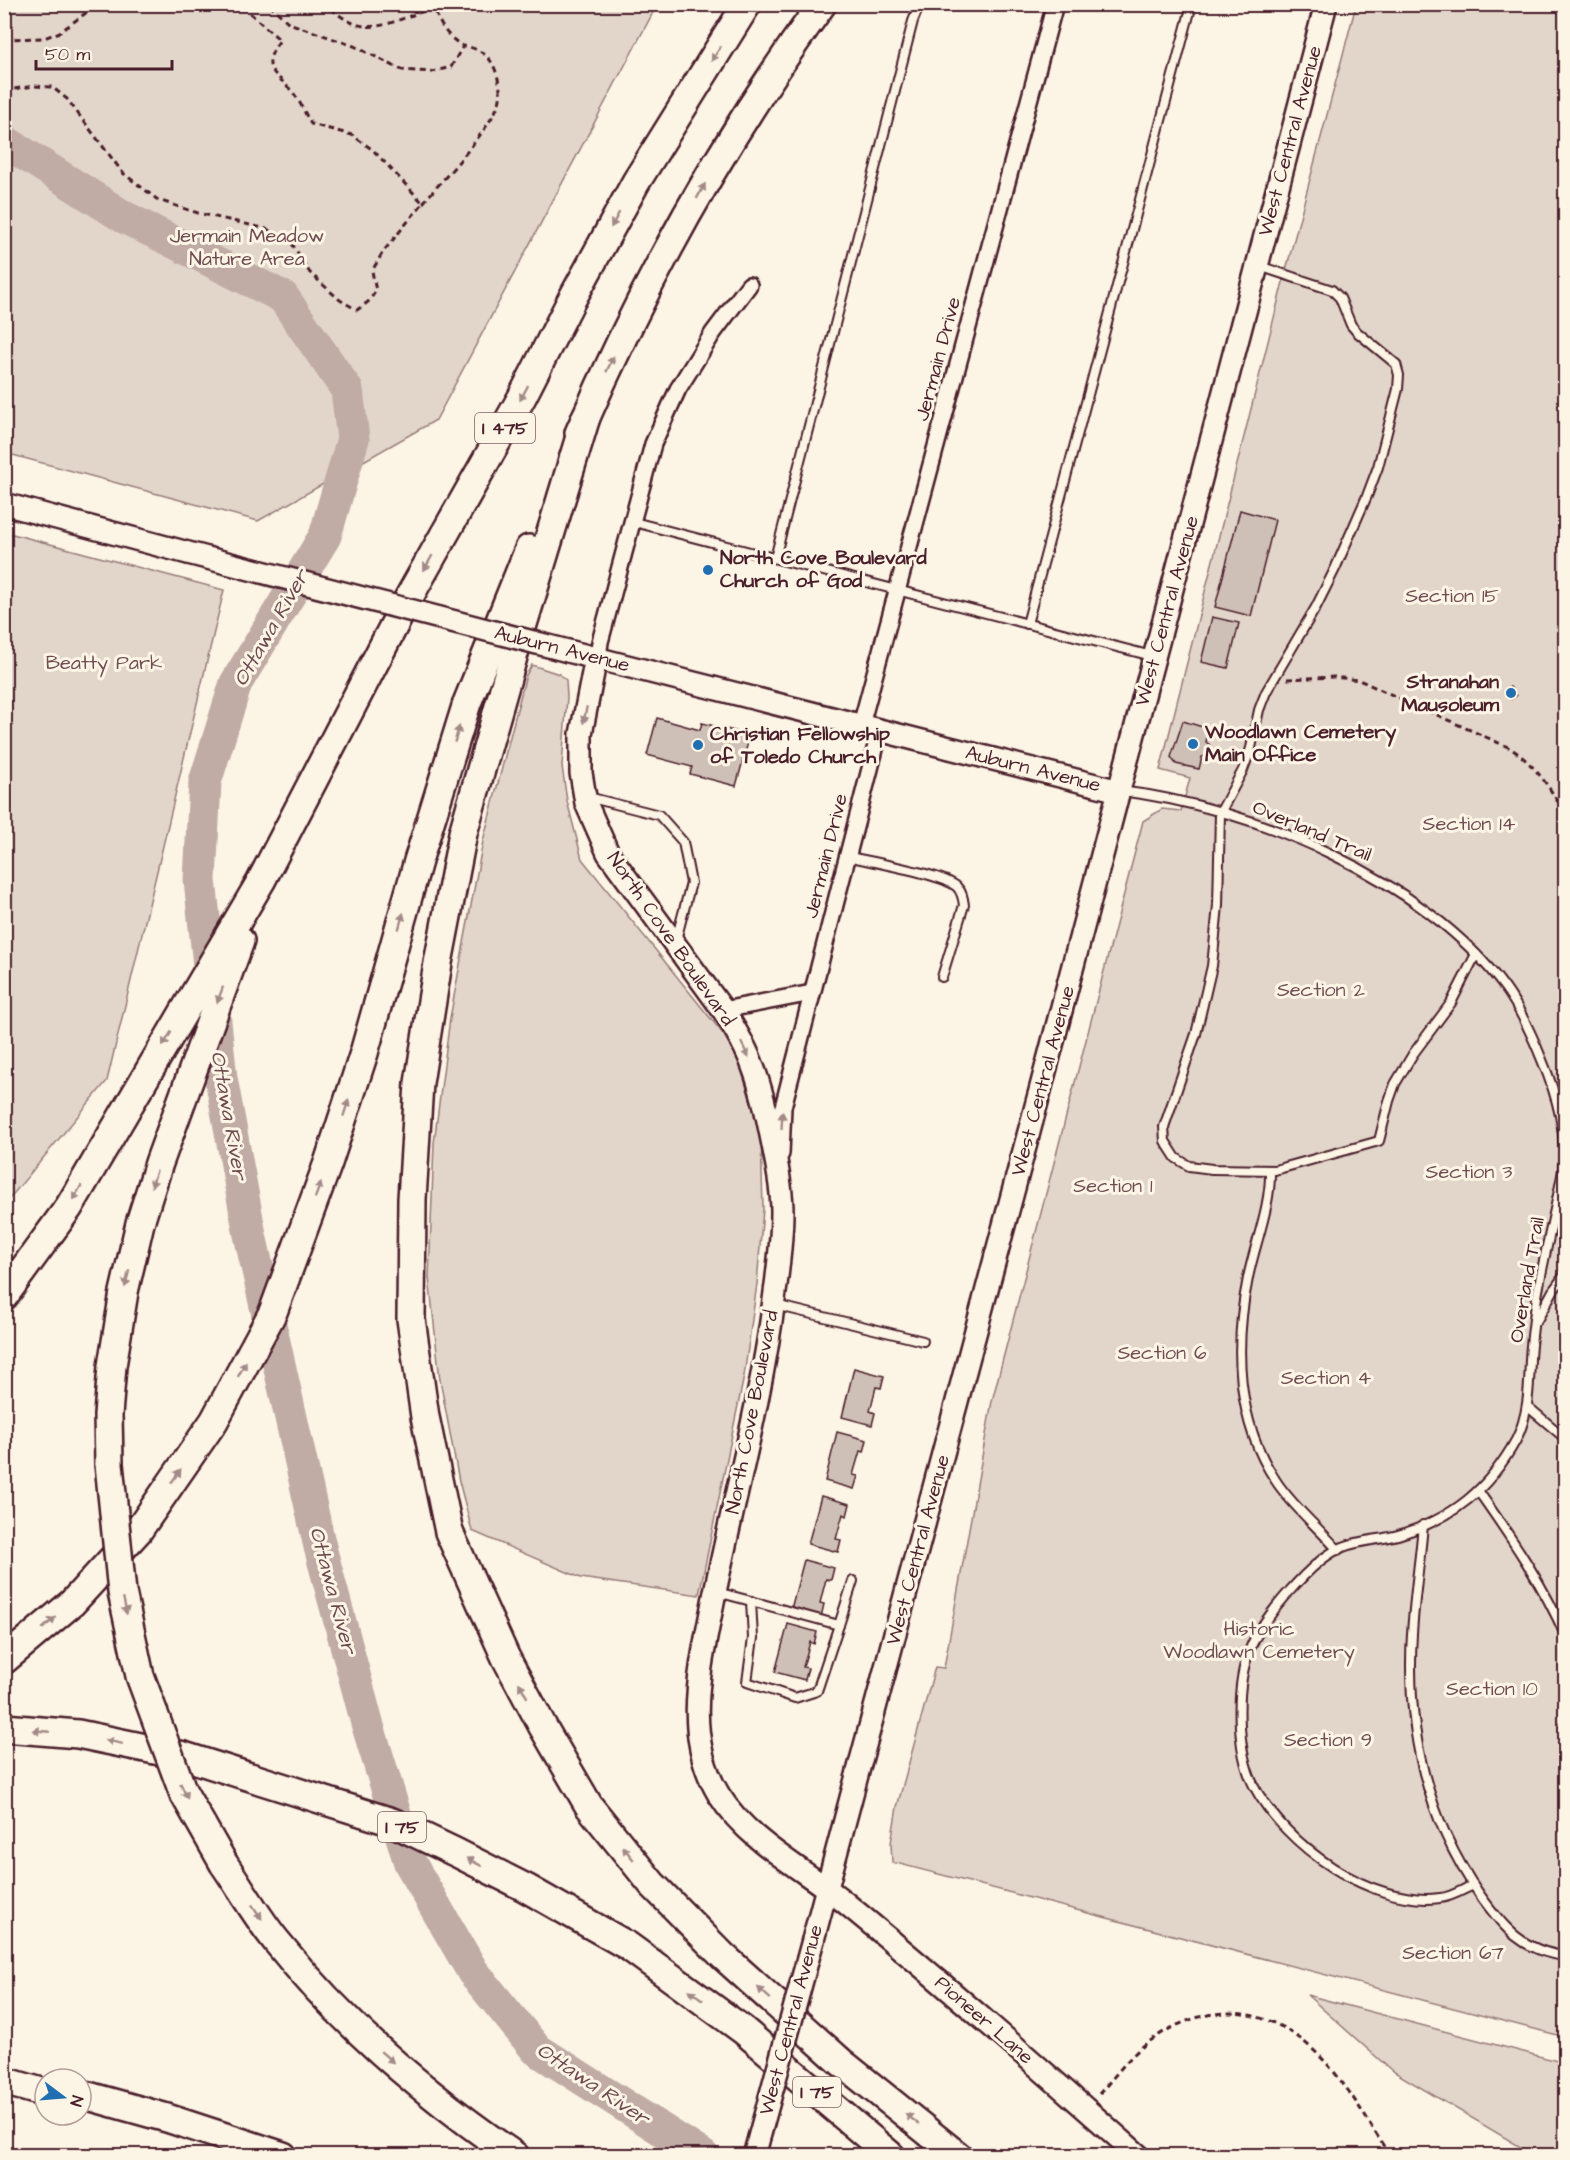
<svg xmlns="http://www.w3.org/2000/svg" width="1570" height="2160" font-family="'Architects Daughter',sans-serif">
	<rect width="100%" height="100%" fill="#fcf5e5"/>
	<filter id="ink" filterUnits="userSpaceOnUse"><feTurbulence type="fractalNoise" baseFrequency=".0167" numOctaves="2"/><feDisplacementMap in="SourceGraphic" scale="12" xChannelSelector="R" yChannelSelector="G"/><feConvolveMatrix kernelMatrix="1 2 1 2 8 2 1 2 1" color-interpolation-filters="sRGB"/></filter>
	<g filter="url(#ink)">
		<g fill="#e2d5ca" stroke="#967a7a" stroke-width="1.5">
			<polygon points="4,5 5,4 657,5 436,420 258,521 5,453"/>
			<polygon points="1356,5 1565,5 1565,2037 892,1862 891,1843 897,1807 935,1667 944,1668 992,1401 1143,821 1162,809 1181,811 1190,778 1160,770 1286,270"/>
			<polygon points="5,532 224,590 107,1081 5,1204"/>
			<polygon points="532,665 559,674 566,680 567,697 562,766 567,801 582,859 724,1035 740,1065 761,1136 763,1209 757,1284 744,1376 699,1595 581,1578 472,1531 459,1481 440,1380 429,1277 434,1143 450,1018 483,841 526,675"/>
			<polygon points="1307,1995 1565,2063 1565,2155 1534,2155 1391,2070"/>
		</g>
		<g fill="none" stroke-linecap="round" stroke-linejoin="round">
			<polyline stroke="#c0aca5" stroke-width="33" points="4,141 124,217 283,297 347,390 353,439 325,536 236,683 205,782 200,880 221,1078 250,1235 320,1547 367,1723 410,1863 473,1972 536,2049 703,2156"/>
		</g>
		<g fill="#cfc0b7" stroke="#4a1f2b" stroke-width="1.5">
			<polygon points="1240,510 1275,520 1251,616 1215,607"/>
			<polygon points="1212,617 1239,623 1228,668 1201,662"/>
			<polygon points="1510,687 1516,696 1511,699 1506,690"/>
			<polygon points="657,718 700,730 702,723 750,735 736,786 690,774 692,767 647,755"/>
			<polygon points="1183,721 1209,729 1206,742 1210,745 1211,751 1206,756 1202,757 1199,769 1176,764 1171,757"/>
			<polygon points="854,1368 884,1376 881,1388 876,1387 870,1411 875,1413 872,1425 842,1417"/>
			<polygon points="837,1432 867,1440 864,1452 860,1451 853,1475 858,1476 854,1489 825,1481"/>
			<polygon points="821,1496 850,1504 847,1516 843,1514 836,1539 841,1540 838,1552 808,1544"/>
			<polygon points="804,1560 834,1568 831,1580 826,1579 820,1603 824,1604 821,1617 791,1609"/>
			<polygon points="788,1624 817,1632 814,1644 810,1642 803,1667 808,1668 805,1680 775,1672"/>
		</g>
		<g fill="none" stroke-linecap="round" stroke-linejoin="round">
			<defs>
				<g id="lane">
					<polyline points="1259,266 1332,290 1340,298 1351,325 1357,332 1396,364 1399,375 1398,389 1378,467 1367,496 1335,569 1316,607 1266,692 1259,710 1251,748 1243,770 1220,813 1218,905 1212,966 1196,1034 1164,1127 1165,1141 1176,1158 1189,1166 1212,1169 1275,1170 1379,1141 1389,1101 1395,1084 1413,1054 1451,1003 1476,954"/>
					<polyline points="634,522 1152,656"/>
					<polyline points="775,558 913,21 920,4"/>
					<polyline points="1027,624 1192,4"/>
					<path d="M1120,791C1251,806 1425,879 1505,988C1521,1010 1532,1035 1542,1060C1557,1096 1567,1131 1563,1170C1555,1213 1544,1255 1537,1297C1534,1318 1531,1339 1530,1359C1529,1387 1529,1414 1516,1440C1489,1489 1453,1519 1398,1535C1380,1540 1360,1540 1343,1547C1313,1558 1261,1620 1250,1649C1235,1685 1236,1751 1254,1786C1285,1845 1371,1907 1440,1898C1452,1897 1462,1890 1473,1885"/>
					<polyline points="588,797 659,815 683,842 691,883 676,940"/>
					<path d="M847,856C870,862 944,874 957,887C962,892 963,898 964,905L942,977"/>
					<path d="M1270,1170C1271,1206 1255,1243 1248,1278C1234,1346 1236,1421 1276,1481C1293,1507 1318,1527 1338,1550"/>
					<polyline points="775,1305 923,1341"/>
					<polyline points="1537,1320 1553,1291 1566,1273"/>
					<polyline points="1527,1406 1566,1439"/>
					<path d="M1479,1492C1512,1539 1543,1584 1566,1637"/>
					<path d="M1423,1525C1420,1561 1414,1598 1412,1634C1406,1729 1425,1816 1480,1895C1503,1927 1523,1952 1566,1956"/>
					<polyline points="717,1592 751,1601 753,1638 747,1682 795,1698 817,1691 839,1625"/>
					<polyline points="751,1601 839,1625 853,1581"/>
				</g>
				<g id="street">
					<polyline points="598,658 600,642 653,444 678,389 713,333 749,285"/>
					<polyline points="861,725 1055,4"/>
					<polyline points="723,1010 812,993"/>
					<polyline points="781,1154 783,1107 880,730"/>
				</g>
				<g id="secondary">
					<polyline points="4,504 188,553"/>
					<polyline points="568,651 1119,791"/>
					<path d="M598,658L594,668L581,734V773L586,803L608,853L723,1010C734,1027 745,1045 752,1064C763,1092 768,1121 774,1150C778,1170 782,1191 782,1211C782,1241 778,1271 774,1300C761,1402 733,1501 713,1602C701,1666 682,1734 719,1795C749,1843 806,1870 848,1905C947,1986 1043,2071 1139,2156"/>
					<polyline points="813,1940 1041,1087 1326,4"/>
				</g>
				<g id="highway">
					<polyline points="586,417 513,657 463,833 438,963 419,1083 412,1199 411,1319 425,1417 449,1532 506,1658 543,1727 589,1806 652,1884 723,1956 841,2062 958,2156"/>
					<path d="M579,433C644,283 725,137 822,4"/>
					<polyline points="4,1296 69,1207 261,881 404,606 522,397 571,301 636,182 747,4"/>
					<polyline points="109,1464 108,1415 112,1366 124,1292 140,1223 159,1163 240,941"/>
					<polyline points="4,1660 72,1603 138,1531 214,1421 273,1312 328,1163 364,1053 418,861 467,703 529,549"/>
					<polyline points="4,1728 78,1734 184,1756 392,1822 457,1853 526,1888 628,1946 743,2030 891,2156"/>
					<path d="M224,1864C242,1890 258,1919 278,1943C345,2027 427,2096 515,2156"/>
					<polyline points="4,2081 45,2093"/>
					<polyline points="81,2094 167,2118 283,2156"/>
				</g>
			</defs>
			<use href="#lane" stroke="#4a1f2b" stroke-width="12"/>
			<use href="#street" stroke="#4a1f2b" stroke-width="20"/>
			<use href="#secondary" stroke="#4a1f2b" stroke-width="26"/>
			<use href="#highway" stroke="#4a1f2b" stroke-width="32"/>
			<g stroke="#4a1f2b" stroke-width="3" stroke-dasharray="6 4.5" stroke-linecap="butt">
				<path d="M269,4L289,23L354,46L402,70L432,72L451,67L463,46C447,37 439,24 434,8C387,21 368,44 326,4"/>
				<polyline points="4,39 44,38 60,32 98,4"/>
				<path d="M4,87L14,89L34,86L52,87L67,99L123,173L158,200L198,213L263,228L288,237L310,273L340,300L357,310L368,302L376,291L372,271L383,252L423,203L373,150L352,135L311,124C305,114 301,103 294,94C276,71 258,71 280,40L240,4"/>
				<path d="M423,203C441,181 495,125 500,99C501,90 499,81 496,72C491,56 479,48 463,46"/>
				<path d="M1287,679L1334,677L1359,680L1508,747C1533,761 1553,791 1566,817"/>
				<path d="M1099,2094C1113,2079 1126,2060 1142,2047C1207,1996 1274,2003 1328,2065C1352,2092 1370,2125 1390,2156"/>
			</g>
			<use href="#lane" stroke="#fcf5e5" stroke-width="8"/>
			<use href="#street" stroke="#fcf5e5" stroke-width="15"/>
			<use href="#secondary" stroke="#fcf5e5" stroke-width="21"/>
			<use href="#highway" stroke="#fcf5e5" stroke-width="27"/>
			<defs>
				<g id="secondary-bridge">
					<polyline points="188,553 568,651"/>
					<polyline points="754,2156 813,1940"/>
				</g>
				<polyline id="highway-bridge" points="109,1464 122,1592 140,1676 183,1792 224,1864"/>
			</defs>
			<use href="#secondary-bridge" stroke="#4a1f2b" stroke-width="26" stroke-linecap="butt"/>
			<use href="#highway-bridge" stroke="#4a1f2b" stroke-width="32" stroke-linecap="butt"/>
			<use href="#secondary-bridge" stroke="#fcf5e5" stroke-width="21"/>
			<use href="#highway-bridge" stroke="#fcf5e5" stroke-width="27"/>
		</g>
		<defs><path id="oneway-solid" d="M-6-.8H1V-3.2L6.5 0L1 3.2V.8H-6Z" transform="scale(1.5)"/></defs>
		<g fill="#a38a88">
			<use href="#oneway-solid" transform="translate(716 54) rotate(122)"/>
			<use href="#oneway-solid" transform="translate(701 191) rotate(-61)"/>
			<use href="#oneway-solid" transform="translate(615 220) rotate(119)"/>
			<use href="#oneway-solid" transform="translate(610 364) rotate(-65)"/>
			<use href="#oneway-solid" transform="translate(524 393) rotate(118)"/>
			<use href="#oneway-solid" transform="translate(428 563) rotate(120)"/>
			<use href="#oneway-solid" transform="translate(585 715) rotate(102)"/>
			<use href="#oneway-solid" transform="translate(457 734) rotate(-73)"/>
			<use href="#oneway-solid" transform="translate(401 921) rotate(-74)"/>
			<use href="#oneway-solid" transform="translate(220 995) rotate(110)"/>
			<use href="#oneway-solid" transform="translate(167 1039) rotate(121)"/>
			<use href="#oneway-solid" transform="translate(745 1050) rotate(64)"/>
			<use href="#oneway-solid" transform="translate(346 1108) rotate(-72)"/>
			<use href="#oneway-solid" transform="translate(782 1120) rotate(-87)"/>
			<use href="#oneway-solid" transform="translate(154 1179) rotate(107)"/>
			<use href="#oneway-solid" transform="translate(318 1190) rotate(-70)"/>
			<use href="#oneway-solid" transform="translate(77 1193) rotate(120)"/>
			<use href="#oneway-solid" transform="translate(127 1279) rotate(104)"/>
			<use href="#oneway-solid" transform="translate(242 1369) rotate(-62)"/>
			<use href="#oneway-solid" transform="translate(176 1476) rotate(-55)"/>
			<use href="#oneway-solid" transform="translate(125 1606) rotate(78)"/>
			<use href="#oneway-solid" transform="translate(49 1623) rotate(-41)"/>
			<use href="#oneway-solid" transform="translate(523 1690) rotate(-119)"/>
			<use href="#oneway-solid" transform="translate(41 1731) rotate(-175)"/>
			<use href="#oneway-solid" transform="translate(114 1742) rotate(-168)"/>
			<use href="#oneway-solid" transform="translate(184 1791) rotate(65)"/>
			<use href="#oneway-solid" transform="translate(628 1853) rotate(-129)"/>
			<use href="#oneway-solid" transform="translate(474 1862) rotate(-153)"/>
			<use href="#oneway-solid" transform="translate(257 1912) rotate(56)"/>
			<use href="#oneway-solid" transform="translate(764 1993) rotate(-138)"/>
			<use href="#oneway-solid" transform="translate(696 1995) rotate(-144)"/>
			<use href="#oneway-solid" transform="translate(387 2057) rotate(41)"/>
			<use href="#oneway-solid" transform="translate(912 2119) rotate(-141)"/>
		</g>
	</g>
	<g fill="#1f6fb2" stroke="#fcf5e5" stroke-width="2">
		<circle cx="708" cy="570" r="6"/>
		<circle cx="1511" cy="693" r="6"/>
		<circle cx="1193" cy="744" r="6"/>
		<circle cx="698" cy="745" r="6"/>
	</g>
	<g text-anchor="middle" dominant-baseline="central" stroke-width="6" stroke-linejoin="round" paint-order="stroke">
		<g fill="#fcf5e5" stroke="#7f5f63" stroke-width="1.5">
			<rect x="475" y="413" width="60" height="30" rx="4.5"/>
			<rect x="378" y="1812" width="48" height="30" rx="4.5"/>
			<rect x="793" y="2077" width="48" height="30" rx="4.5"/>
		</g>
		<g font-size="18" font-weight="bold" fill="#4a1f2b">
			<text x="505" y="428">I 475</text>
			<text x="402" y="1827">I 75</text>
			<text x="817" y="2092">I 75</text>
		</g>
		<g font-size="20" fill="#4a1f2b" stroke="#fcf5e5">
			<text transform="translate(1290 141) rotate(-75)">West Central Avenue</text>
			<text transform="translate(938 359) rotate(-75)">Jermain Drive</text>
			<text transform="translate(1167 611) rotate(-75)">West Central Avenue</text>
			<text transform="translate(562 649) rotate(14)">Auburn Avenue</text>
			<text transform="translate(1033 769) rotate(14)">Auburn Avenue</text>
			<text transform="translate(1312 831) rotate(23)">Overland Trail</text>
			<text transform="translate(826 856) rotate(-76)">Jermain Drive</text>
			<text transform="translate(671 939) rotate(55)">North Cove Boulevard</text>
			<text transform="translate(1043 1081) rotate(-75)">West Central Avenue</text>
			<text transform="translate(1527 1280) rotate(-80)">Overland Trail</text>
			<text transform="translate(752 1412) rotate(-79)">North Cove Boulevard</text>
			<text transform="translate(918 1550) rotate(-75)">West Central Avenue</text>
			<text transform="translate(791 2020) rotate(-75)">West Central Avenue</text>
			<text transform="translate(984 2020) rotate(41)">Pioneer Lane</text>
		</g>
		<g font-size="20" fill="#704c53" stroke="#fcf5e5">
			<text x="247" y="236">Jermain Meadow<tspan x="247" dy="23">Nature Area</tspan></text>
			<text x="1452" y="596">Section 15</text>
			<text x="104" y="663">Beatty Park</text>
			<text x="1469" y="824">Section 14</text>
			<text x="1321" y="990">Section 2</text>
			<text x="1469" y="1172">Section 3</text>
			<text x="1113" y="1186">Section 1</text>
			<text x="1162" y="1353">Section 6</text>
			<text x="1326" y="1378">Section 4</text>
			<text x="1259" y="1629">Historic<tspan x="1259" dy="23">Woodlawn Cemetery</tspan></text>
			<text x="1492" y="1689">Section 10</text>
			<text x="1328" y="1740">Section 9</text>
			<text x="1453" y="1953">Section 67</text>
		</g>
		<g font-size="20" font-weight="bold" fill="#4a1f2b" stroke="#fcf5e5" text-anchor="start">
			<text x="720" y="558">North Cove Boulevard<tspan x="720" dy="23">Church of God</tspan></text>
			<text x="1499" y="682" text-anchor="end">Stranahan<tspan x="1499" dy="23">Mausoleum</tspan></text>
			<text x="1205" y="732">Woodlawn Cemetery<tspan x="1205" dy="23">Main Office</tspan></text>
			<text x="710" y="734">Christian Fellowship<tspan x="710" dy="23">of Toledo Church</tspan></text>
		</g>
		<g font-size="21" font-style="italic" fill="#6d4950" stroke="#fcf5e5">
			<text transform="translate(271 628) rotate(-60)">Ottawa River</text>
			<text transform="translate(229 1115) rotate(80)">Ottawa River</text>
			<text transform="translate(333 1590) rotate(75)">Ottawa River</text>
			<text transform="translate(593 2084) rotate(34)">Ottawa River</text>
		</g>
	</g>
	<rect width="1570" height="2160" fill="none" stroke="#fcf5e5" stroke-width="24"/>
	<rect x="12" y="12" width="1546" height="2136" fill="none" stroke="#4a1f2b" stroke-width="2" filter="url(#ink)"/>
	<g transform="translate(63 2097) rotate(106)"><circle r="28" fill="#fcf5e5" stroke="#b59f9b" stroke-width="1.5"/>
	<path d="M0-4.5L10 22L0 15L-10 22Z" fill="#1f6fb2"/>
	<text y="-9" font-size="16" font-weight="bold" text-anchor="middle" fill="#4a1f2b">N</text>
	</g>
	<path d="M36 60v9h136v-9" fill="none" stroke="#4a1f2b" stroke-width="3"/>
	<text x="45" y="60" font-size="18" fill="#4a1f2b" stroke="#fcf5e5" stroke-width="4.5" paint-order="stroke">50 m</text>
</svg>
